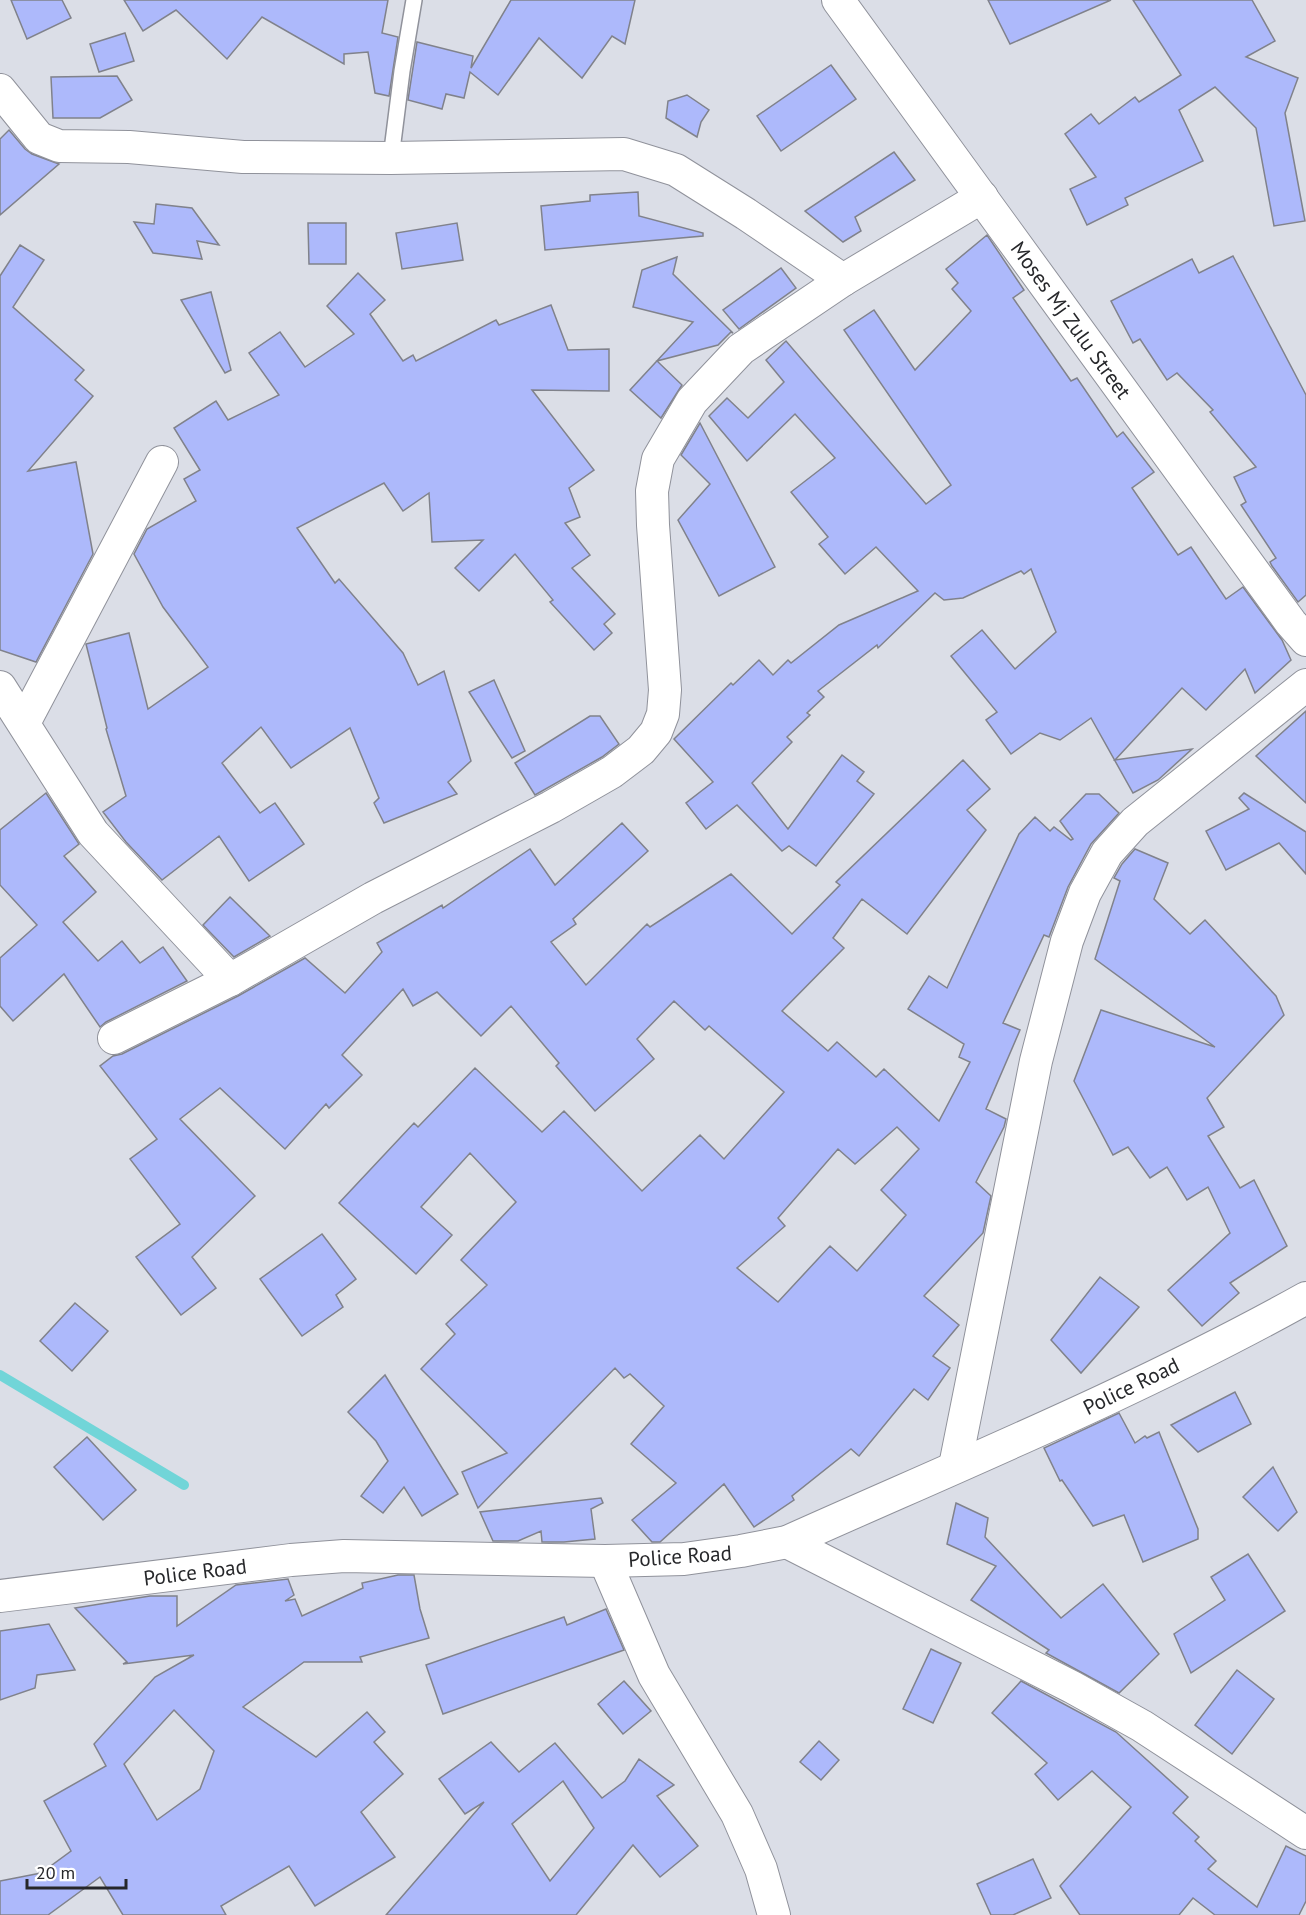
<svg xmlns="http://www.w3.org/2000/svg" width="1306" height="1915" font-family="'PT Sans',sans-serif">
	<rect width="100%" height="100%" fill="#dbdee7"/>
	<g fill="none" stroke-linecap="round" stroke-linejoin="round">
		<polyline stroke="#71d5d8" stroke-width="10" points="0,1375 184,1485"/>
	</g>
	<g fill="#adb9fb" stroke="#80828b" stroke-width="1.5" fill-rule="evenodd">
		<polygon points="11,0 62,0 71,18 27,39"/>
		<polygon points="124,0 388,0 382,33 398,37 389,96 375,93 368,52 344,54 344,64 262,17 227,59 176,10 143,31"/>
		<polygon points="511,0 635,0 625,44 612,36 582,78 539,38 498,95 470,72 464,98 446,94 442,109 408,100 417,42 473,56 471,68"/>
		<polygon points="988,0 1111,0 1010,44"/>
		<polygon points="1133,0 1252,0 1275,41 1246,57 1298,78 1285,113 1305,221 1274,226 1256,128 1215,87 1179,110 1203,161 1125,198 1128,205 1087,225 1070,189 1096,177 1065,134 1091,114 1099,124 1135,97 1139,102 1181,75"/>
		<polygon points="125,33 134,61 99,72 90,44"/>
		<polygon points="831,65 856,99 781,151 757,116"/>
		<polygon points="117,76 132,100 100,118 53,118 51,77"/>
		<polygon points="687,95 709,110 701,122 697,137 666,118 668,101"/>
		<polygon points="9,130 25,149 32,154 59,164 0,215 0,139"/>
		<polygon points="894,152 915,180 855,217 861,231 843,242 805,211"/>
		<polygon points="638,192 639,216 703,233 703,236 545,250 541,206 590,201 590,195"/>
		<polygon points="156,204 192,208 219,245 197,241 202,259 153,253 134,222 154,224"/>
		<polygon points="308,223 346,223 346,264 309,264"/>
		<polygon points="457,223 463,260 402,269 396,233"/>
		<polygon points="987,235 1024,290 1013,298 1071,381 1077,378 1117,437 1123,432 1154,472 1132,488 1178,555 1191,547 1226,599 1243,587 1282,640 1291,660 1255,693 1245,669 1206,710 1182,688 1115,760 1192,749 1158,780 1133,793 1091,718 1060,740 1040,733 1011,754 986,720 997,712 951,656 982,630 1015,669 1056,632 1031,569 1024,574 1021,571 963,598 944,600 935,593 878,648 877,645 818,691 824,697 807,713 810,715 787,737 792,742 752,783 788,829 842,755 864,772 857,781 874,794 816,866 789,846 782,851 737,805 706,829 686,803 713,782 674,739 731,683 733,685 759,660 773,675 788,660 791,663 839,625 918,591 876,547 845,574 819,544 828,537 791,492 835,458 795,414 747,461 709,416 727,398 748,418 784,382 766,360 786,341 926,504 951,485 844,330 874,310 915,370 971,311 952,289 958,283 946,269"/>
		<polygon points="20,245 44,260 13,307 84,370 75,380 93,396 28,471 76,462 93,554 36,662 0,650 0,276"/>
		<polygon points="1233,256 1306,395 1306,595 1298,602 1272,566 1270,562 1276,558 1241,505 1246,502 1234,477 1256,467 1210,412 1213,410 1177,373 1167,380 1140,339 1133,343 1111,301 1192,259 1199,273"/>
		<polygon points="677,257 673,274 733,333 731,332 718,345 657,361 682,385 661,418 630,390 693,322 633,307 642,270"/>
		<polygon points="781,268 796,288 739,329 723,310"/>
		<polygon points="358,273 385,300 370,314 403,361 413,355 416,361 496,320 499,325 551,305 568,350 609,349 609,391 532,390 594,470 569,488 580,517 565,523 590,555 572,568 615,614 604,624 612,633 594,650 550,602 553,600 515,554 479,591 455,568 483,540 432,542 429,493 403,511 384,483 297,528 335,583 339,579 403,653 418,685 444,671 471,761 448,782 457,794 384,823 374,803 379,798 350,728 291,768 261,727 222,763 260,813 275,803 304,844 249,881 219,836 162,880 126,842 103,812 126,796 106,729 107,728 86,644 129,633 148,709 208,667 163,607 134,554 147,529 196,501 184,479 200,470 174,428 216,401 228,420 279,395 249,353 280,332 305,367 354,334 327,306"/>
		<polygon points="211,292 231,370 225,373 181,300"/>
		<polygon points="700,423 775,567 719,596 678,520 710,484 681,455"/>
		<polygon points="494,680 525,751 512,758 469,692"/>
		<polygon points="1306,711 1306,803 1256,756"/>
		<polygon points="590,716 600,716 619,744 602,757 535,795 515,763"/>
		<path d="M963,760L990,789L967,810L986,830L907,934L862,899L833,938L844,948L782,1011L828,1051L837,1042L876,1077L884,1069L939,1121L970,1062L959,1057L964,1044L908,1009L929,976L947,988L1019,834L1035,817L1050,831L1054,827L1071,840L1073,839L1060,821L1086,794H1099L1119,813L1091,844L1068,887L1049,937L1044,935L1003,1023L1020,1030L986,1109L1006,1119L1004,1127L976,1182L991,1196L983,1233L924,1296L959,1325L933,1356L950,1368L928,1400L914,1389L859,1456L851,1449L792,1496L794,1500L754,1527L724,1484L660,1542H652L632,1520L676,1483L631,1444L664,1406L630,1374L624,1378L615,1368L478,1508L462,1472L507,1453L421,1369L455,1334L446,1324L487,1285L461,1260L516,1202L470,1153L421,1207L452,1235L416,1274L339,1203L414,1123L418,1127L475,1068L542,1132L564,1111L642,1191L700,1135L724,1159L784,1092L709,1026L705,1030L674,1001L637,1039L654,1059L595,1111L556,1066L559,1063L511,1006L481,1036L437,992L413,1006L403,989L342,1055L362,1075L329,1108L326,1104L285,1149L220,1088L180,1119L255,1196L192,1257L216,1288L181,1315L136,1257L180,1224L130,1159L157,1139L100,1066L113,1056L122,1054L238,996L305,958L345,993L382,952L377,943L442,905L443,908L530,849L555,885L622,823L648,851L573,919L576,924L551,942L586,985L647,924L650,927L731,874L792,934L840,885L836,882ZM897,1127L919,1149L881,1190L906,1215L857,1271L830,1246L778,1302L737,1268L785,1226L778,1218L838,1149L855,1164Z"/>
		<polygon points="46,793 79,844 64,856 96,892 63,922 98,961 122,941 140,963 163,947 187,981 106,1022 100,1027 64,974 13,1021 0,1006 0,958 37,925 0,885 0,830"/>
		<polygon points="1244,793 1306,832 1306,874 1279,843 1226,870 1206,831 1249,809 1239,798"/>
		<polygon points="1135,849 1168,863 1154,899 1190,934 1205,920 1276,996 1284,1015 1207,1098 1224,1127 1208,1136 1240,1188 1254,1180 1287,1246 1230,1283 1239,1293 1202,1326 1168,1290 1230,1233 1208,1187 1187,1200 1167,1167 1150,1178 1128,1147 1113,1155 1074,1081 1101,1010 1215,1047 1095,959 1120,881 1114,878 1122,864"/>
		<polygon points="230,897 270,936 234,957 203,925"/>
		<polygon points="322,1234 356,1279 336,1295 343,1307 302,1336 260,1279"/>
		<polygon points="1100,1277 1139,1307 1081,1373 1051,1340"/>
		<polygon points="75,1303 108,1331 72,1371 40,1341"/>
		<polygon points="385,1375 458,1494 422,1516 404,1487 383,1513 361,1496 388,1461 376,1441 348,1412"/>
		<polygon points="1235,1392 1251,1424 1198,1452 1171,1425"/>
		<polygon points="1119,1413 1135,1443 1145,1436 1147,1438 1159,1432 1198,1529 1198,1539 1143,1562 1124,1515 1093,1526 1062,1480 1060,1481 1044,1448"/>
		<polygon points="87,1437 136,1490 103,1520 54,1467"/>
		<polygon points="1273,1467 1297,1512 1278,1531 1243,1497"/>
		<polygon points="601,1498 603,1503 591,1509 595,1539 564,1542 542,1542 541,1531 518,1541 493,1541 480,1512"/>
		<polygon points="956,1503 988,1518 985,1537 1061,1618 1103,1584 1159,1654 1119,1693 1046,1653 1049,1650 971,1600 996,1566 947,1544"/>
		<polygon points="1248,1554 1285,1611 1191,1673 1174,1634 1225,1600 1211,1577"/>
		<path d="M398,1575H414L420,1609L429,1638L360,1657L362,1662H304L243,1707L316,1757L367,1712L385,1732L374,1742L403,1774L361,1812L395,1857L315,1906L289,1866L221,1906L226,1915H123L100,1877L48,1915H0V1881L41,1873L71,1851L44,1801L106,1766L94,1744L155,1677L194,1655L123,1664L127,1662L75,1608L150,1596H177V1626L236,1585L288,1579L294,1595L285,1601L295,1599L302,1616L363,1588L362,1583ZM174,1710L214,1751L200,1789L157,1820L124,1764Z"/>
		<polygon points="606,1609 624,1650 443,1714 426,1665 564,1617 567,1625"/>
		<polygon points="49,1624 75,1670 37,1675 35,1688 0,1700 0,1631"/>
		<polygon points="931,1649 961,1663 933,1723 903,1709"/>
		<polygon points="1237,1670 1274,1699 1232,1754 1195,1725"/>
		<polygon points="624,1681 651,1711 623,1734 598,1704"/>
		<polygon points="1021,1681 1116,1732 1188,1797 1173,1813 1199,1837 1195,1841 1216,1861 1208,1869 1257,1907 1286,1846 1306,1856 1306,1901 1299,1915 1215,1915 1193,1898 1179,1915 1080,1915 1060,1886 1131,1807 1092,1771 1058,1800 1035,1774 1047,1763 992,1713"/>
		<polygon points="819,1741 839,1760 821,1780 800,1762"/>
		<path d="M491,1742L519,1772L555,1743L602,1798L625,1781L639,1759L674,1785L657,1796L698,1846L660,1877L633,1845L576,1915H386L484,1802L465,1814L439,1779ZM563,1781L594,1828L550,1881L512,1824Z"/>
		<polygon points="1033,1859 1051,1898 1013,1915 991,1915 977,1884"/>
	</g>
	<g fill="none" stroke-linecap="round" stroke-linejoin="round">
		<defs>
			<polyline id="lane" points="391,158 402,71 414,0"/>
			<g id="street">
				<polyline points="838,0 1291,623 1306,640"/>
				<polyline points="0,90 39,138 59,146 129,147 243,157 391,158 624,154 676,170 746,214 843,280"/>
				<polyline points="0,687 93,833 230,980"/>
				<polyline points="24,723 162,462"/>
				<polyline points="114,1038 230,980 373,898 551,807 612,772 641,750 656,732 663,714 665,690 653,525 652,491 658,459 692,401 741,349 843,280 982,197"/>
				<polyline points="955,1466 1036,1061 1067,941 1085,893 1107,853 1135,822 1306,685"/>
				<polyline points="787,1542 1072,1687 1142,1726 1306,1833"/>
				<polyline points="605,1561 654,1675 737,1814 761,1869 774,1915"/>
				<path d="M0,1596L291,1560L344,1556L605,1561L684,1559L741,1551L787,1542C961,1464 1139,1391 1306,1298"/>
			</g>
		</defs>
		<use href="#lane" stroke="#90929b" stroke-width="18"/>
		<use href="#street" stroke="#90929b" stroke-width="34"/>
		<use href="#lane" stroke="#fff" stroke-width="15"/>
		<use href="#street" stroke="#fff" stroke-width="32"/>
	</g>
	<g text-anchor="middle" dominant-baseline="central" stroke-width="6" stroke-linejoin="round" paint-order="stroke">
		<g font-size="21" fill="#26272a" stroke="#fff">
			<text transform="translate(1071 320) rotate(54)">Moses Mj Zulu Street</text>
			<text transform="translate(1131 1386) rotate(-26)">Police Road</text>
			<text transform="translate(680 1556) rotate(-4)">Police Road</text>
			<text transform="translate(195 1572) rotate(-7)">Police Road</text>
		</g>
	</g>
	<path d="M27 1879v9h99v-9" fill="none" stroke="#26272a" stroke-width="3"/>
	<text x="36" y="1879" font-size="18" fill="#26272a" stroke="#ffffff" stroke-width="4.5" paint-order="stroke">20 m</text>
</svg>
